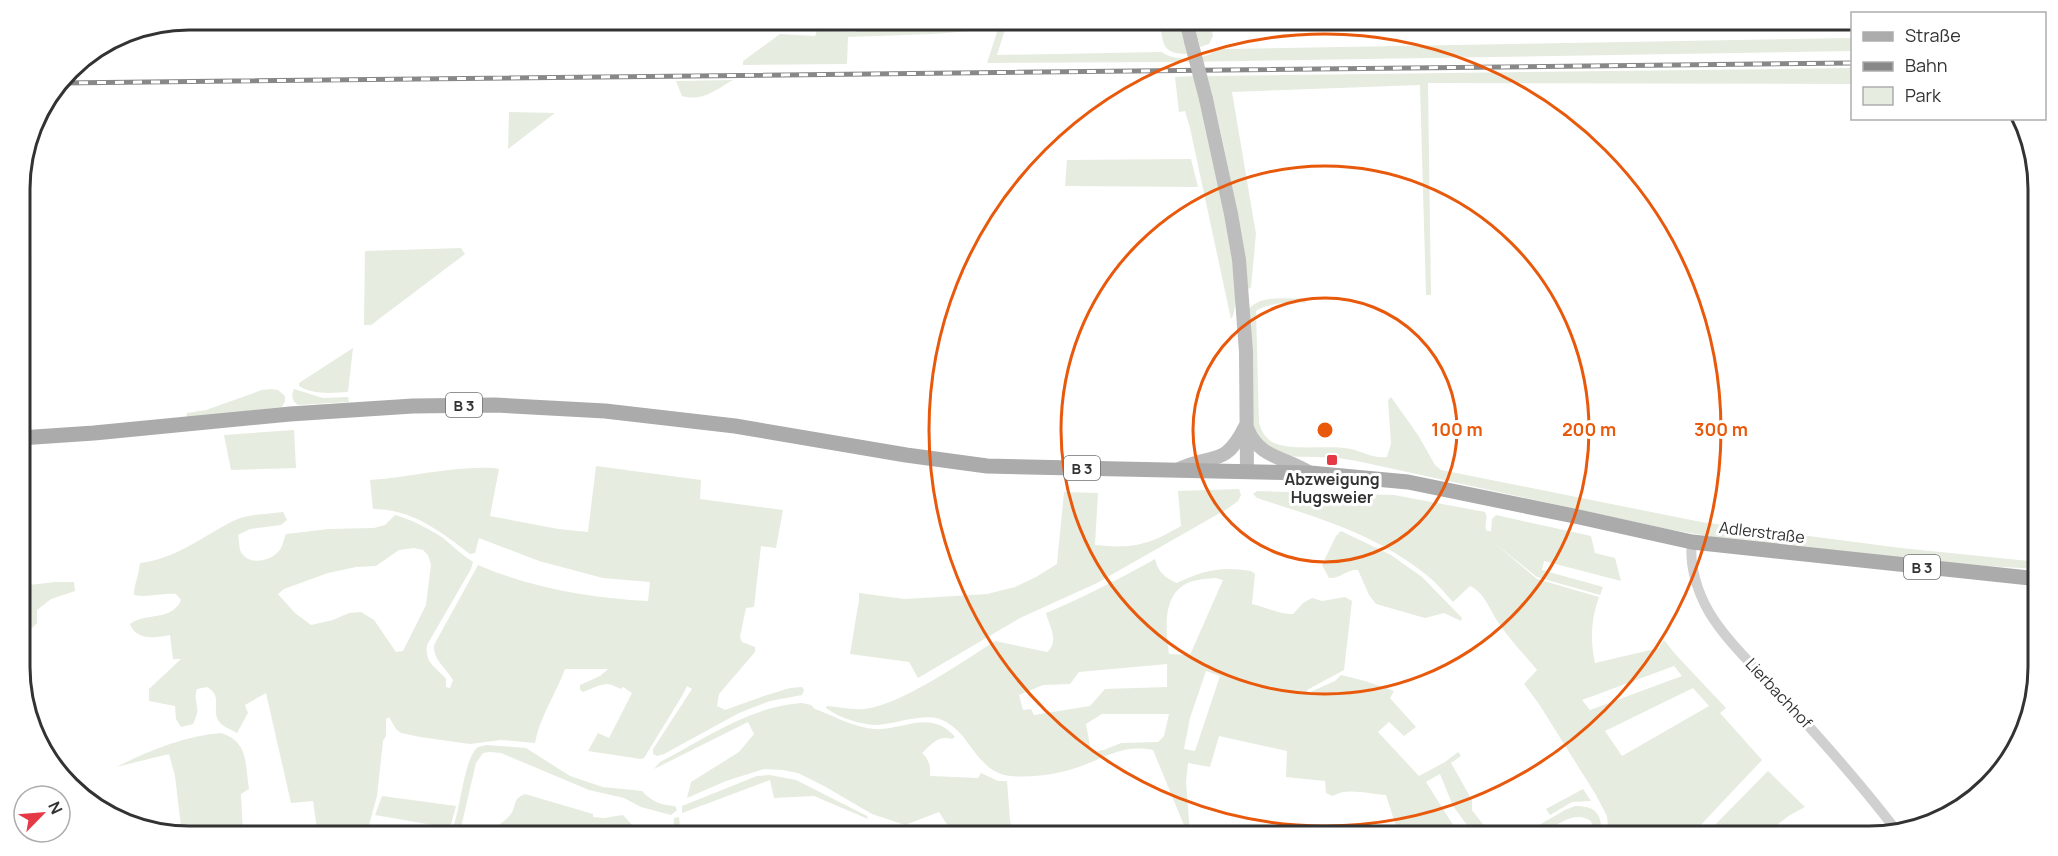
<svg xmlns="http://www.w3.org/2000/svg" width="2058" height="856" font-family="Manrope,sans-serif">
	<rect width="100%" height="100%" fill="#fff"/>
	<g fill="#e6ecdf" fill-rule="evenodd">
		<path d="M857,20H1008L997,55L1162,52C1172,60 1192,60 1205,56C1212,54 1214,50 1223,49L1852,38V51L1186,62L987,63L998,29L933,34L848,37L847,64L743,65V61L780,34L815,36L817,31L856,32Z"/>
		<path d="M1159,20H1179L1188,54C1160,54 1164,43 1159,20Z"/>
		<polygon points="1193,20 1210,20 1213,36 1209,44 1200,47"/>
		<path d="M1852,68V84L1428,83L1431,295H1426L1420,85L1232,92L1256,234L1251,287L1249,289L1247,287C1239,215 1225,146 1207,76Z"/>
		<path d="M1194,76C1202,110 1249,299 1231,319L1190,128L1185,111L1179,112L1175,77Z"/>
		<path d="M733,80C715,90 703,102 682,96L676,81Z"/>
		<polygon points="509,112 555,113 508,149"/>
		<polygon points="1191,159 1198,187 1065,186 1067,160"/>
		<polygon points="461,248 465,254 371,325 364,325 365,251"/>
		<path d="M1304,299L1306,303C1292,301 1268,303 1256,311L1259,423C1261,430 1265,438 1272,442C1291,452 1329,444 1351,449C1363,452 1375,459 1387,457L1391,444L1388,400L1391,397L1418,435L1435,465L1441,470L1701,522L1901,548L2038,562V569L1985,566L1731,540L1672,530L1357,461C1349,460 1342,458 1334,458C1298,455 1267,465 1252,423L1247,312C1257,294 1287,299 1304,299Z"/>
		<path d="M353,348L348,392C332,393 313,395 299,386V383Z"/>
		<polygon points="271,389 278,390 285,396 285,401 282,407 186,418 187,413 206,410 262,390"/>
		<path d="M294,389L323,398L348,397L349,402L298,405C292,401 291,395 294,389Z"/>
		<polygon points="294,430 296,468 231,470 224,435"/>
		<path d="M596,466L701,480L700,499L783,510L776,548L761,546L754,607L746,608L740,637L742,642L755,647V652L719,694L717,706L725,710L764,696L790,688L802,687L804,690L802,695L770,701L739,713L664,754L657,756L653,754V749L692,689L687,686L682,696L644,758L641,759L588,751L598,733L609,738L632,693L623,687L621,689C618,688 615,686 612,685C603,682 591,689 583,692L580,690V685L600,676L608,669H565C556,694 540,716 535,743L501,740L470,744L420,737L401,733L396,729L389,717L386,719V736L383,741L377,796L366,836H318L313,801L291,803L266,693L245,705L248,713L237,733C230,729 220,726 217,718C213,705 222,696 207,687L197,689C192,704 203,705 193,724L181,727L176,719L175,706L149,701V689L181,659H173L170,635C157,638 136,641 130,624C145,612 172,622 181,600L176,594C162,593 148,598 134,595C134,585 139,574 140,563C175,559 202,537 233,521C247,514 268,514 283,512L287,520L281,525L250,529L238,535C239,539 239,546 240,550C247,567 273,562 281,548C283,545 284,538 286,534L329,529L374,528L385,525L395,515C412,520 428,528 443,538C453,546 462,555 473,562L471,569L427,645C425,664 435,666 446,679V687L450,688L453,680C446,668 433,660 434,645L478,565C531,588 591,598 648,601L650,582L603,578L539,561L479,538L475,553L470,554C440,531 412,509 373,509L370,480C412,477 452,466 494,468L499,469L490,516L558,529L588,532ZM414,548L423,550L428,555L431,565L426,605L403,651L396,652L374,620L361,612L349,613L333,620L311,625L295,613L278,594L284,589L328,573L356,567L376,566L399,550Z"/>
		<path d="M1239,489L1241,495L1238,501L1227,509L1097,583L1020,618L918,678L909,662L850,654L859,600V593L905,599L987,594L1015,587L1036,577L1057,564L1064,492L1098,493L1095,545C1133,549 1148,545 1181,526L1178,491Z"/>
		<path d="M1257,491L1394,495L1485,512C1489,518 1483,525 1487,531H1491L1492,519L1496,515L1591,536L1595,553L1615,558L1621,581L1544,561L1542,570L1603,587L1600,595L1537,577L1492,541L1537,579L1599,597C1591,619 1590,640 1595,663L1659,648L1664,640L1676,655L1726,708L1720,713L1762,760L1696,830L1700,836H1609L1607,816L1596,795L1539,704L1524,684L1537,670C1524,654 1509,639 1498,622C1489,609 1486,594 1470,586L1453,602C1444,592 1435,581 1424,573C1375,534 1316,517 1257,498L1253,494ZM1674,666L1682,676L1590,710L1582,700ZM1693,688L1709,706L1622,756L1605,731Z"/>
		<path d="M1341,531L1391,555L1422,577L1462,618L1461,621L1444,613L1425,618L1376,604L1369,595L1358,570C1346,569 1341,579 1329,578L1322,565L1336,536Z"/>
		<path d="M1155,559C1159,573 1164,577 1177,583C1203,570 1222,566 1251,571L1255,574L1252,604C1265,607 1279,614 1293,614L1303,603L1312,598L1322,601L1345,597L1352,601L1344,670L1307,690L1308,693L1335,681L1341,675L1365,681L1394,691L1390,698L1416,727L1404,736L1389,722L1378,732L1419,776L1445,762L1458,752L1461,756L1451,763L1472,800V810L1492,836H1475L1453,806L1440,774L1426,782L1460,836H1399L1386,795C1370,794 1346,787 1333,796L1326,793L1325,781L1286,777L1287,751L1219,736L1210,767L1188,763L1186,781L1190,834L1188,835L1153,750C1123,744 1106,757 1079,767C1058,774 1034,778 1011,776C976,773 971,732 942,720C931,715 917,718 905,720C896,722 887,724 878,725C862,725 839,718 826,708L827,706C839,707 852,710 864,709C899,706 964,661 995,641L1047,652C1060,641 1049,626 1046,613C1084,597 1119,579 1155,559ZM1216,578L1223,580L1190,655L1169,654C1166,633 1162,598 1184,585C1193,579 1206,579 1216,578ZM1167,664V687L1105,689L1090,706L1034,715L1031,709L1023,710L1019,695L1043,685L1070,684L1079,672ZM1206,671L1220,676L1195,751L1184,749L1190,718ZM1102,714H1169L1164,736L1158,742L1121,743L1104,750L1091,752L1086,724Z"/>
		<polygon points="55,582 74,582 75,591 51,599 37,610 37,623 31,629 21,632 21,586"/>
		<path d="M802,703L811,705L815,709C832,715 849,725 867,728C899,735 928,706 955,737L952,739C938,735 932,744 922,753C929,759 931,767 930,776L978,778L981,773L998,781H1007L1010,820L1013,836H974L948,826L939,812L905,825L872,814L824,786L798,773L783,770L764,769L726,781L687,798L691,782L739,752L754,734L748,722L654,769L660,762C704,739 751,706 802,703Z"/>
		<path d="M221,733C249,742 245,764 249,789L241,794L243,836L182,835L175,776L169,754L116,767C149,751 183,736 221,733Z"/>
		<path d="M487,745L526,748L570,776L603,787L642,791C652,802 661,805 675,806L677,810L671,815L641,807L624,798L589,790L501,753L490,752L483,753L476,763L459,836H450C460,815 463,765 475,750C478,746 482,746 487,745Z"/>
		<polygon points="1768,771 1805,807 1790,815 1762,836 1704,836"/>
		<polygon points="770,775 796,780 867,816 868,819 814,796 774,798 770,780 682,813 682,806 757,776"/>
		<polygon points="1583,789 1591,801 1572,802 1550,815 1546,809"/>
		<path d="M525,794L593,814V817L604,818L623,815L642,836H510L509,830L497,836H483C490,831 506,821 511,814C517,805 512,799 525,794Z"/>
		<polygon points="382,796 456,806 450,828 375,815"/>
		<path d="M1575,806C1599,806 1600,815 1603,836H1595L1591,821C1573,809 1556,827 1539,835C1534,838 1526,836 1520,836L1565,810Z"/>
		<polygon points="679,817 681,836 673,836 674,818"/>
	</g>
	<g fill="none" stroke-linecap="round" stroke-linejoin="round">
		<path stroke="#d0d0d0" stroke-width="10" d="M1692,542C1689,565 1697,591 1709,612C1727,642 1756,668 1780,695C1821,739 1860,783 1896,830"/>
		<g stroke="#bdbdbd" stroke-width="14">
			<polyline points="1186,20 1191,41"/>
			<polyline points="1206,99 1231,214 1239,260 1246,352 1247,472"/>
			<path d="M1248,430C1259,458 1287,458 1310,473"/>
			<path d="M1177,470C1213,452 1224,469 1245,427"/>
		</g>
		<polyline stroke="#ababab" stroke-width="15" points="20,438 94,433 290,414 413,406 495,405 605,411 735,426 906,455 987,466 1310,473 1408,482 1579,517 1692,542 2038,579"/>
		<defs>
			<polyline id="rail" points="61,83 1852,63"/>
		</defs>
		<use href="#rail" stroke="#888" stroke-width="5"/>
		<use href="#rail" stroke="#fff" stroke-width="3" stroke-dasharray="9" stroke-linecap="butt"/>
		<polyline stroke="#bdbdbd" stroke-width="14" points="1191,41 1206,99"/>
	</g>
	<g fill="none" stroke="#e8590c" stroke-width="3">
		<circle cx="1325" cy="430" r="132"/>
		<circle cx="1325" cy="430" r="264"/>
		<circle cx="1325" cy="430" r="396"/>
	</g>
	<rect fill="#e63946" stroke="#fff" stroke-width="2" x="1326" y="454" width="12" height="12" rx="3"/>
	<g text-anchor="middle" dominant-baseline="central" stroke-width="6" stroke-linejoin="round" paint-order="stroke">
		<g fill="#fff" stroke="#707070" stroke-width="1.5">
			<rect x="446" y="393" width="36" height="24" rx="4.5"/>
			<rect x="1064" y="456" width="36" height="24" rx="4.5"/>
			<rect x="1904" y="555" width="36" height="24" rx="4.5"/>
		</g>
		<g font-size="15" font-weight="bold" fill="#333">
			<text x="464" y="405">B 3</text>
			<text x="1082" y="468">B 3</text>
			<text x="1922" y="567">B 3</text>
		</g>
		<g font-size="16" font-weight="bold" fill="#333" stroke="#fff">
			<text x="1332" y="479">Abzweigung<tspan x="1332" dy="18">Hugsweier</tspan></text>
		</g>
		<g font-size="16" fill="#333" stroke="#fff">
			<text transform="translate(1762 532) rotate(7)">Adlerstraße</text>
			<text transform="translate(1779 693) rotate(47)">Lierbachhof</text>
		</g>
	</g>
	<path d="M0 0H2058V856H0ZM189 30H1869A159 159 0 0 1 2028 189V667A159 159 0 0 1 1869 826H189A159 159 0 0 1 30 667V189A159 159 0 0 1 189 30Z" fill="#fff" fill-rule="evenodd"/>
	<path fill="none" stroke="#333" stroke-width="3" d="M189 30H1869A159 159 0 0 1 2028 189V667A159 159 0 0 1 1869 826H189A159 159 0 0 1 30 667V189A159 159 0 0 1 189 30Z"/>
	<circle cx="1325" cy="430" r="9" fill="#e8590c" stroke="#fff" stroke-width="3"/>
	<g font-size="18" text-anchor="middle" font-weight="bold" fill="#e8590c" stroke="#fff" stroke-width="6" stroke-linejoin="round" paint-order="stroke">
		<text x="1457" y="436">100 m</text>
		<text x="1589" y="436">200 m</text>
		<text x="1721" y="436">300 m</text>
	</g>
	<rect x="1851" y="12" width="195" height="108" fill="#ffffff" stroke="#adadad" stroke-width="1.5"/>
	<rect x="1863" y="32" width="30" height="9" fill="#ababab" stroke="#adadad" stroke-width="1.5"/>
	<text x="1905" y="42" font-size="18" fill="#333333">Straße</text>
	<rect x="1863" y="62" width="30" height="9" fill="#888888" stroke="#adadad" stroke-width="1.5"/>
	<text x="1905" y="72" font-size="18" fill="#333333">Bahn</text>
	<rect x="1863" y="87" width="30" height="18" fill="#e6ecdf" stroke="#adadad" stroke-width="1.5"/>
	<text x="1905" y="102" font-size="18" fill="#333333">Park</text>
	<g transform="translate(42 814) rotate(65)"><circle r="28" fill="#ffffff" stroke="#adadad" stroke-width="1.5"/>
	<path d="M0-4.5L10 22L0 15L-10 22Z" fill="#e63946"/>
	<text y="-9" font-size="16" font-weight="bold" text-anchor="middle" fill="#333333">N</text>
	</g>
</svg>
